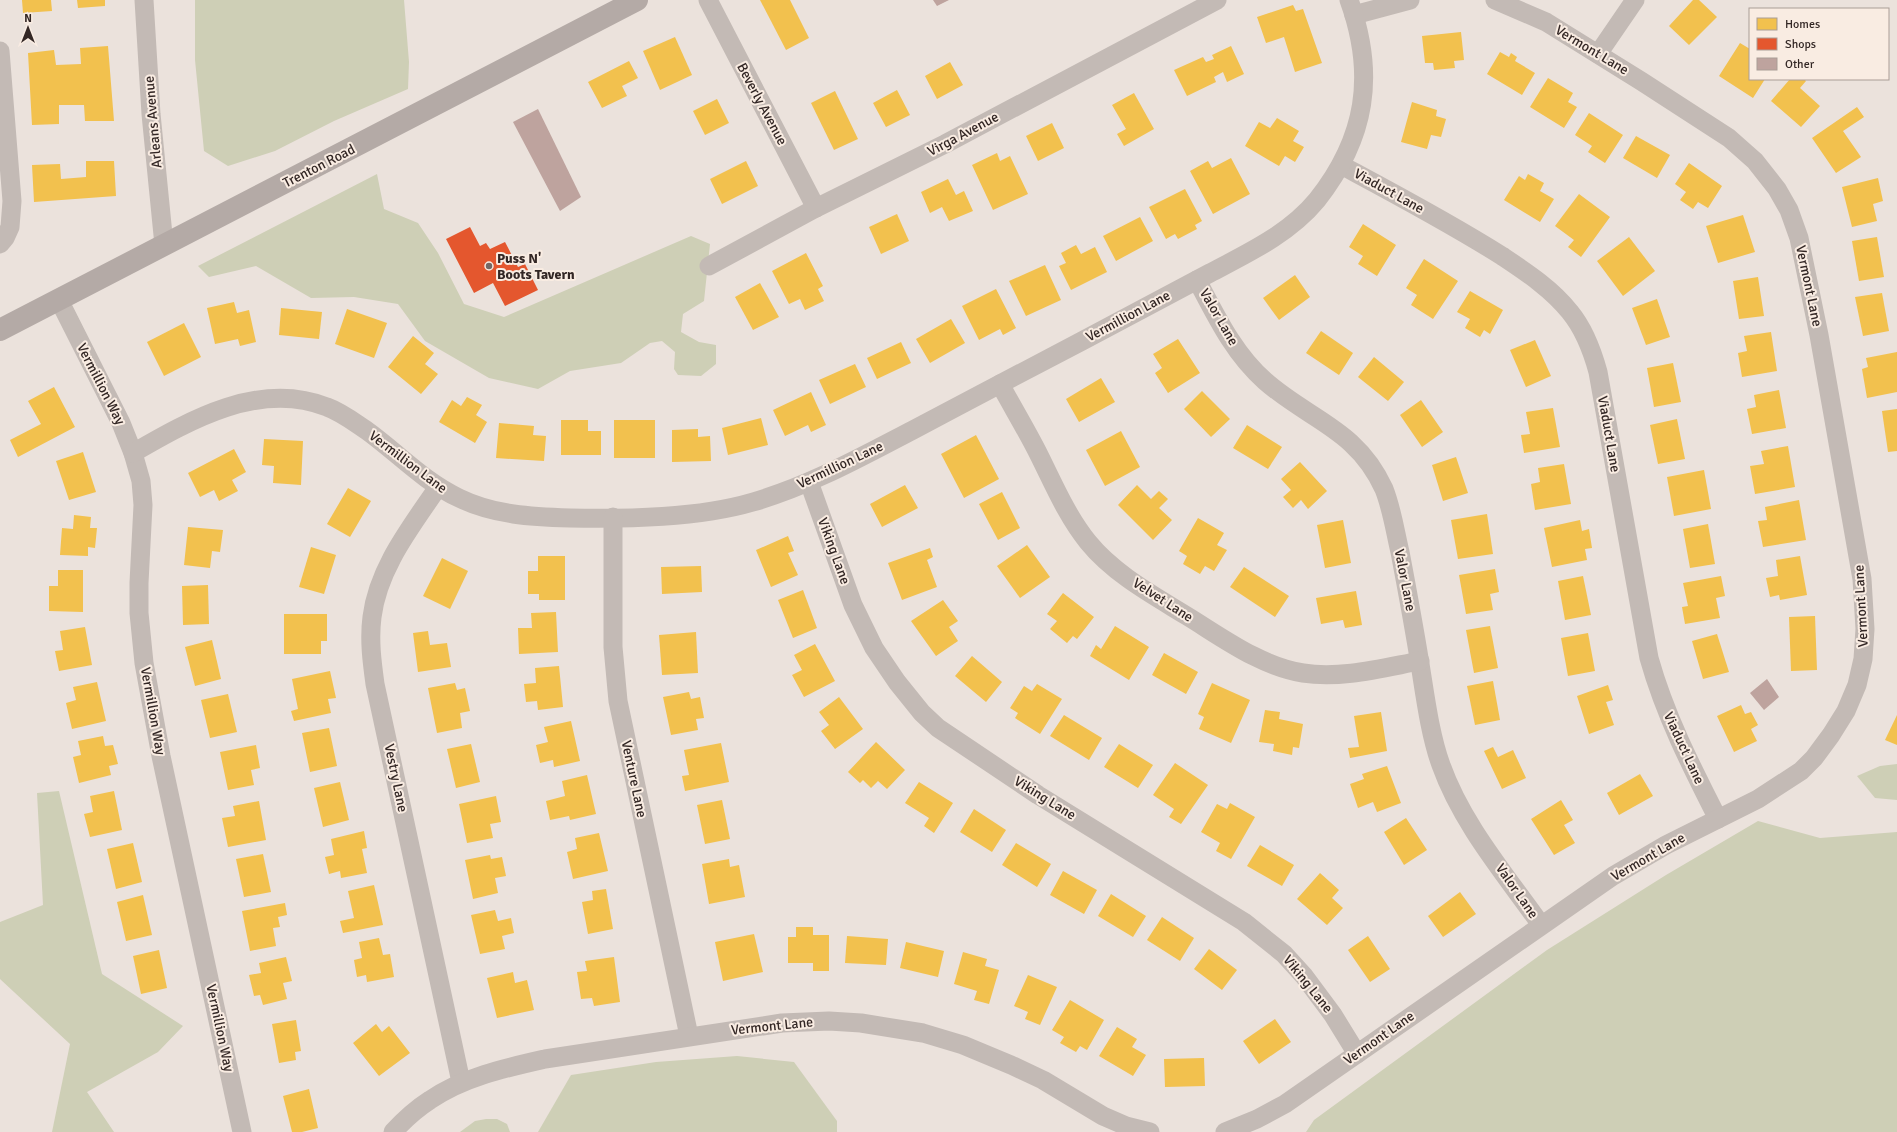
<svg xmlns="http://www.w3.org/2000/svg" width="1897" height="1132" font-family="Signika,sans-serif">
	<rect width="100%" height="100%" fill="#ebe2dc"/>
	<g fill="#cecfb6">
		<polygon points="195,0 404,0 409,62 408,89 334,121 275,151 228,166 204,151 195,60"/>
		<polygon points="377,174 384,209 418,223 438,253 464,304 504,317 691,236 710,244 704,301 683,314 681,332 699,342 716,345 716,364 701,376 678,375 674,369 675,352 662,341 650,343 621,363 570,371 538,389 489,378 425,341 398,304 354,297 311,298 256,266 209,277 198,266"/>
		<polygon points="1897,764 1897,800 1875,798 1857,776 1880,766"/>
		<polygon points="59,791 102,974 183,1026 158,1052 87,1092 114,1132 52,1132 70,1044 0,979 0,922 43,905 37,793"/>
		<polygon points="1758,821 1820,838 1897,832 1897,1132 1306,1132 1314,1120 1547,950 1666,875"/>
		<polygon points="737,1056 794,1062 837,1121 837,1132 538,1132 571,1075 656,1062"/>
		<polygon points="486,1119 497,1119 507,1124 510,1132 460,1132 475,1121"/>
	</g>
	<g fill="#f2c14e">
		<polygon points="22,0 51,0 52,11 23,13"/>
		<polygon points="77,0 105,0 105,6 78,8"/>
		<polygon points="760,0 790,0 809,38 786,50"/>
		<polygon points="1693,0 1699,0 1717,17 1689,45 1669,26"/>
		<polygon points="1293,5 1296,11 1303,9 1322,63 1295,72 1284,37 1266,43 1257,17"/>
		<polygon points="1461,32 1464,60 1454,61 1455,68 1434,70 1433,63 1425,63 1422,36"/>
		<polygon points="675,37 692,75 660,90 643,51"/>
		<polygon points="1740,43 1750,49 1750,79 1765,79 1753,98 1719,76"/>
		<polygon points="108,46 114,121 85,121 84,105 59,105 59,124 32,125 28,53 54,50 56,65 81,64 80,48"/>
		<polygon points="1231,46 1244,74 1227,82 1223,72 1214,77 1216,82 1187,96 1174,70 1203,57 1206,62 1214,59 1212,55"/>
		<polygon points="1500,52 1509,57 1511,53 1517,57 1515,61 1535,73 1522,95 1487,74"/>
		<polygon points="629,61 638,78 622,86 627,96 602,108 588,82"/>
		<polygon points="950,62 963,85 937,99 925,76"/>
		<polygon points="1548,78 1573,93 1568,102 1577,107 1564,128 1530,107"/>
		<polygon points="1790,79 1804,79 1806,81 1800,88 1820,106 1801,127 1771,101"/>
		<polygon points="897,90 910,115 886,127 873,103"/>
		<polygon points="835,91 858,139 834,150 811,103"/>
		<polygon points="1134,93 1154,129 1124,146 1117,134 1126,129 1112,105"/>
		<polygon points="717,99 729,123 705,135 693,111"/>
		<polygon points="1412,102 1437,110 1436,116 1446,119 1441,137 1431,135 1427,149 1401,142"/>
		<polygon points="1857,107 1864,117 1843,131 1861,157 1836,173 1812,138"/>
		<polygon points="1589,113 1623,135 1605,163 1588,152 1592,146 1575,135"/>
		<polygon points="1277,118 1299,131 1293,141 1304,147 1295,162 1285,156 1279,166 1245,146 1259,122 1270,128"/>
		<polygon points="1052,123 1064,148 1038,161 1026,136"/>
		<polygon points="1636,136 1670,155 1657,178 1623,158"/>
		<polygon points="997,153 1000,161 1010,156 1028,194 993,210 972,165"/>
		<polygon points="1231,158 1250,194 1213,214 1190,171 1208,161 1212,168"/>
		<polygon points="86,161 114,161 116,196 34,202 32,165 60,164 61,179 86,177"/>
		<polygon points="746,161 758,186 722,204 710,179"/>
		<polygon points="1689,163 1722,186 1708,208 1698,202 1693,209 1680,200 1686,192 1675,184"/>
		<polygon points="1528,174 1544,183 1540,191 1554,199 1540,222 1504,200 1519,176 1525,180"/>
		<polygon points="1878,178 1883,201 1873,204 1877,221 1852,227 1842,187"/>
		<polygon points="948,179 956,195 964,191 973,211 949,221 942,207 930,213 921,192"/>
		<polygon points="1185,189 1202,221 1195,225 1197,229 1178,239 1175,234 1166,239 1149,207"/>
		<polygon points="1579,194 1610,217 1581,257 1568,247 1574,240 1555,226"/>
		<polygon points="897,214 909,241 881,254 869,227"/>
		<polygon points="1743,215 1755,252 1718,263 1706,226"/>
		<polygon points="1140,217 1153,241 1116,261 1103,236"/>
		<polygon points="1363,224 1396,245 1377,276 1358,264 1363,256 1349,247"/>
		<polygon points="1629,237 1655,271 1623,296 1597,261"/>
		<polygon points="1877,237 1884,277 1859,281 1852,241"/>
		<polygon points="1076,245 1081,254 1095,247 1107,272 1071,290 1059,266 1066,263 1061,253"/>
		<polygon points="806,253 823,286 818,289 824,301 805,310 800,299 789,304 772,271"/>
		<polygon points="1424,259 1458,281 1433,319 1411,305 1417,295 1406,288"/>
		<polygon points="1045,265 1061,300 1026,316 1009,281"/>
		<polygon points="1295,275 1310,297 1279,320 1263,298"/>
		<polygon points="1758,277 1764,316 1739,319 1733,281"/>
		<polygon points="760,283 779,317 753,330 735,297"/>
		<polygon points="996,289 1016,328 1003,335 1000,329 979,340 962,306"/>
		<polygon points="1470,291 1503,310 1490,334 1484,330 1480,337 1465,328 1470,319 1457,312"/>
		<polygon points="1882,293 1889,331 1863,336 1855,297"/>
		<polygon points="1657,299 1670,337 1646,345 1632,308"/>
		<polygon points="234,302 237,313 249,310 256,342 240,346 238,339 215,344 207,308"/>
		<polygon points="281,308 322,312 319,339 279,335"/>
		<polygon points="347,309 387,323 374,358 335,344"/>
		<polygon points="951,319 965,343 930,363 916,339"/>
		<polygon points="184,323 201,357 164,376 147,342"/>
		<polygon points="1321,331 1353,353 1339,375 1306,353"/>
		<polygon points="1771,332 1777,371 1742,377 1738,353 1747,351 1744,336"/>
		<polygon points="413,336 434,353 425,364 438,374 421,394 388,367"/>
		<polygon points="1178,339 1200,373 1168,393 1155,373 1162,368 1153,354"/>
		<polygon points="1535,340 1551,376 1526,387 1510,350"/>
		<polygon points="901,342 911,363 877,379 867,358"/>
		<polygon points="1897,352 1897,392 1867,398 1862,369 1868,367 1866,358"/>
		<polygon points="1374,357 1404,382 1388,401 1358,377"/>
		<polygon points="1673,363 1681,402 1654,407 1647,368"/>
		<polygon points="855,364 866,387 830,404 819,380"/>
		<polygon points="1101,378 1115,402 1079,422 1066,399"/>
		<polygon points="54,387 75,427 18,457 10,440 41,424 28,401"/>
		<polygon points="1779,390 1786,428 1752,434 1747,409 1756,407 1754,395"/>
		<polygon points="1202,391 1230,419 1211,437 1184,409"/>
		<polygon points="811,392 826,425 811,432 808,425 785,436 773,410"/>
		<polygon points="467,397 482,405 476,415 487,422 475,443 439,422 452,400 461,406"/>
		<polygon points="1421,400 1443,432 1422,447 1400,415"/>
		<polygon points="1553,408 1560,447 1524,453 1521,435 1530,434 1526,412"/>
		<polygon points="1897,409 1897,451 1888,452 1882,411"/>
		<polygon points="761,418 768,445 728,455 722,428"/>
		<polygon points="1677,419 1685,459 1658,464 1650,425"/>
		<polygon points="561,420 588,420 588,431 601,431 601,455 561,455"/>
		<rect x="614" y="420" width="41" height="38"/>
		<polygon points="499,423 534,426 533,435 546,436 544,461 496,458"/>
		<polygon points="1247,425 1282,447 1268,469 1233,448"/>
		<polygon points="698,429 698,437 710,436 711,461 672,462 672,430"/>
		<polygon points="1121,431 1140,467 1105,486 1086,450"/>
		<polygon points="976,435 999,479 964,498 941,454"/>
		<polygon points="264,439 303,441 301,485 273,483 274,466 262,465"/>
		<polygon points="1788,446 1795,487 1755,494 1750,466 1764,464 1761,451"/>
		<polygon points="234,449 246,472 232,480 238,491 219,501 214,490 200,497 188,473"/>
		<polygon points="83,452 96,492 69,500 56,461"/>
		<polygon points="1456,457 1468,493 1443,501 1432,465"/>
		<polygon points="1300,462 1327,491 1308,509 1301,500 1293,508 1283,497 1291,490 1281,479"/>
		<polygon points="1564,464 1571,504 1535,510 1531,484 1540,482 1538,468"/>
		<polygon points="1704,470 1711,509 1674,516 1667,477"/>
		<polygon points="905,485 918,508 882,527 870,504"/>
		<polygon points="1137,485 1151,499 1159,491 1168,499 1159,508 1172,520 1153,540 1118,505"/>
		<polygon points="348,488 371,501 350,537 327,524"/>
		<polygon points="1002,492 1020,528 998,540 979,504"/>
		<polygon points="1799,500 1806,540 1763,547 1758,521 1767,520 1765,507"/>
		<polygon points="1487,514 1493,554 1458,559 1451,520"/>
		<polygon points="74,515 91,517 90,528 97,528 95,548 88,547 88,556 60,555 62,528 73,529"/>
		<polygon points="1198,518 1224,533 1217,545 1227,550 1214,571 1205,566 1200,574 1183,564 1187,556 1179,551"/>
		<polygon points="1343,520 1351,563 1325,568 1317,525"/>
		<polygon points="1580,520 1582,531 1589,529 1592,548 1585,549 1587,560 1552,567 1544,528"/>
		<polygon points="1708,524 1715,564 1690,568 1683,529"/>
		<polygon points="188,527 223,530 220,552 212,551 210,568 184,565"/>
		<polygon points="788,536 794,551 788,553 798,575 771,587 756,550"/>
		<polygon points="1027,545 1050,577 1020,598 997,566"/>
		<polygon points="311,547 336,555 324,594 299,587"/>
		<polygon points="930,548 933,557 927,560 937,587 902,600 888,563"/>
		<polygon points="538,556 565,556 565,600 539,600 539,594 528,594 528,571 538,571"/>
		<polygon points="1800,556 1807,595 1780,600 1779,595 1770,597 1766,578 1778,576 1776,560"/>
		<polygon points="442,558 468,571 450,609 423,596"/>
		<polygon points="701,566 702,592 662,594 661,567"/>
		<polygon points="1244,567 1289,596 1275,617 1230,587"/>
		<polygon points="1495,569 1499,592 1490,594 1493,610 1466,614 1459,575"/>
		<polygon points="58,570 83,570 83,612 49,611 49,586 58,586"/>
		<polygon points="1583,576 1591,615 1565,620 1558,581"/>
		<polygon points="1721,576 1725,596 1716,598 1720,618 1685,624 1682,607 1688,606 1683,583"/>
		<polygon points="208,585 209,624 183,625 182,586"/>
		<polygon points="803,590 817,628 793,638 778,600"/>
		<polygon points="1356,591 1362,625 1345,628 1343,620 1321,624 1316,598"/>
		<polygon points="1063,593 1094,617 1077,639 1073,636 1067,643 1050,629 1057,621 1047,614"/>
		<polygon points="943,600 958,621 949,627 958,641 936,656 911,621"/>
		<polygon points="556,612 558,652 519,654 518,628 532,628 531,613"/>
		<polygon points="284,614 327,614 327,641 321,641 321,654 284,654"/>
		<polygon points="1815,616 1817,670 1791,671 1789,617"/>
		<polygon points="1115,626 1149,647 1129,680 1090,656 1096,645 1101,649"/>
		<polygon points="1490,626 1498,668 1474,673 1466,630"/>
		<polygon points="85,627 92,665 59,671 55,651 63,650 60,631"/>
		<polygon points="428,631 430,645 447,643 451,667 418,672 413,633"/>
		<polygon points="696,632 698,673 662,675 659,635"/>
		<polygon points="1588,633 1595,671 1568,676 1561,638"/>
		<polygon points="1717,634 1729,672 1703,679 1692,641"/>
		<polygon points="212,640 221,679 195,686 185,647"/>
		<polygon points="815,644 835,681 804,697 792,675 802,670 794,655"/>
		<polygon points="1164,653 1198,672 1186,694 1152,675"/>
		<polygon points="972,656 1002,682 986,702 955,676"/>
		<polygon points="559,666 563,707 538,710 537,701 526,702 524,684 536,683 535,668"/>
		<polygon points="330,671 336,698 328,699 331,713 294,721 291,711 298,709 292,679"/>
		<polygon points="1493,681 1500,720 1475,725 1467,686"/>
		<polygon points="97,682 106,721 72,729 66,703 76,700 73,687"/>
		<polygon points="455,683 457,690 465,688 470,711 460,713 462,728 437,733 428,688"/>
		<polygon points="1212,683 1250,700 1231,743 1199,729 1204,717 1198,714"/>
		<polygon points="1037,684 1062,699 1040,734 1015,718 1018,713 1010,708 1024,686 1032,691"/>
		<polygon points="1608,685 1613,700 1606,702 1614,725 1589,734 1577,696"/>
		<polygon points="689,692 691,699 700,697 704,718 696,719 698,730 671,735 663,697"/>
		<polygon points="228,694 237,732 210,738 201,700"/>
		<polygon points="839,697 863,729 835,749 821,731 829,725 819,712"/>
		<polygon points="1741,705 1745,714 1751,712 1758,725 1751,729 1757,741 1734,752 1717,716"/>
		<polygon points="1265,710 1280,712 1279,719 1303,724 1299,748 1293,747 1292,755 1273,751 1274,744 1259,742"/>
		<polygon points="1381,712 1387,751 1350,758 1348,748 1359,747 1354,716"/>
		<polygon points="1064,715 1102,738 1089,760 1050,736"/>
		<polygon points="1897,715 1897,745 1885,740"/>
		<polygon points="571,721 580,761 554,767 553,760 540,763 536,745 548,742 544,727"/>
		<polygon points="329,728 337,766 310,772 302,733"/>
		<polygon points="103,736 105,746 113,745 118,764 109,766 111,775 79,783 73,757 81,755 78,741"/>
		<polygon points="876,742 905,770 887,789 878,781 871,788 863,780 860,783 848,772"/>
		<polygon points="721,743 729,782 685,791 682,776 689,775 684,750"/>
		<polygon points="471,744 480,782 456,788 447,749"/>
		<polygon points="1119,744 1153,765 1138,788 1104,767"/>
		<polygon points="256,745 260,768 251,770 254,785 228,790 220,752"/>
		<polygon points="1493,747 1498,757 1513,750 1526,778 1502,789 1484,751"/>
		<polygon points="1175,763 1208,785 1181,824 1169,817 1174,809 1153,795"/>
		<polygon points="1387,766 1401,803 1377,812 1373,802 1358,808 1350,784 1364,779 1362,774"/>
		<polygon points="1640,774 1653,796 1619,815 1607,793"/>
		<polygon points="587,775 596,814 570,820 569,816 550,820 546,801 565,796 562,781"/>
		<polygon points="340,782 349,820 323,827 314,788"/>
		<polygon points="919,782 953,803 934,833 924,826 929,818 905,803"/>
		<polygon points="114,791 122,830 90,837 84,814 93,812 90,796"/>
		<polygon points="496,796 501,822 490,824 493,838 467,843 459,804"/>
		<polygon points="722,800 730,839 705,844 697,805"/>
		<polygon points="1561,800 1573,820 1564,825 1575,843 1554,855 1531,819"/>
		<polygon points="259,801 266,840 228,847 222,818 235,816 233,806"/>
		<polygon points="1230,803 1255,817 1231,859 1216,851 1220,843 1201,832 1217,804 1227,809"/>
		<polygon points="974,809 1006,830 992,852 960,832"/>
		<polygon points="1406,818 1427,850 1404,865 1384,832"/>
		<polygon points="364,831 367,848 362,849 367,873 341,878 340,871 329,874 325,857 334,855 331,839"/>
		<polygon points="599,833 608,871 573,879 567,852 577,849 575,838"/>
		<polygon points="133,843 142,882 116,889 107,849"/>
		<polygon points="1016,843 1051,864 1037,887 1002,865"/>
		<polygon points="1260,845 1294,865 1282,886 1247,866"/>
		<polygon points="263,854 271,892 244,897 236,859"/>
		<polygon points="490,855 491,859 502,857 506,876 495,878 498,893 473,899 465,860"/>
		<polygon points="729,859 730,867 739,865 745,897 709,904 702,864"/>
		<polygon points="1063,871 1097,890 1084,914 1050,895"/>
		<polygon points="1320,873 1339,890 1332,898 1343,908 1327,925 1297,899"/>
		<polygon points="374,885 383,925 343,933 340,921 354,918 348,891"/>
		<polygon points="606,889 613,929 588,934 582,902 593,900 592,891"/>
		<polygon points="1460,892 1476,914 1443,937 1428,916"/>
		<polygon points="1111,894 1146,916 1133,937 1098,916"/>
		<polygon points="143,895 152,935 126,941 117,902"/>
		<polygon points="285,903 287,915 278,917 280,927 273,928 276,946 250,951 242,911"/>
		<polygon points="495,910 498,921 511,918 514,933 502,936 505,949 480,954 471,915"/>
		<polygon points="1162,917 1194,938 1180,961 1147,940"/>
		<polygon points="796,927 813,927 813,935 829,935 829,971 813,971 813,963 788,963 788,937 796,937"/>
		<polygon points="754,934 763,972 723,981 715,942"/>
		<polygon points="847,936 888,939 886,965 845,963"/>
		<polygon points="1368,936 1390,969 1370,982 1348,950"/>
		<polygon points="379,938 383,955 390,954 394,977 367,982 366,975 357,977 354,960 362,958 359,942"/>
		<polygon points="906,942 944,951 938,977 900,968"/>
		<polygon points="1209,949 1237,970 1222,990 1194,969"/>
		<polygon points="159,950 167,988 141,994 133,956"/>
		<polygon points="963,952 987,959 985,966 999,970 989,1004 974,1000 977,991 954,984"/>
		<polygon points="286,957 292,981 283,983 287,999 263,1005 260,995 254,996 249,975 261,973 259,963"/>
		<polygon points="614,957 620,1002 594,1006 592,998 581,999 577,972 587,971 585,961"/>
		<polygon points="513,972 515,983 527,980 534,1010 497,1018 487,978"/>
		<polygon points="1028,975 1057,987 1040,1025 1025,1019 1028,1012 1014,1006"/>
		<polygon points="1070,1000 1104,1020 1087,1050 1080,1046 1076,1052 1060,1043 1064,1037 1052,1030"/>
		<polygon points="1275,1019 1291,1042 1259,1064 1243,1041"/>
		<polygon points="296,1020 301,1051 295,1052 296,1060 279,1063 272,1024"/>
		<polygon points="376,1024 382,1032 389,1026 410,1053 379,1076 353,1043"/>
		<polygon points="1117,1027 1137,1039 1132,1047 1146,1055 1133,1076 1099,1056"/>
		<polygon points="1204,1058 1205,1086 1165,1087 1164,1059"/>
		<polygon points="309,1089 318,1128 302,1132 292,1132 283,1096"/>
	</g>
	<polygon fill="#e4572e" points="470,227 480,246 486,243 490,249 505,242 518,267 525,264 538,290 505,306 493,283 474,293 446,239"/>
	<g fill="#bea39e">
		<polygon points="933,0 949,0 937,6"/>
		<polygon points="538,109 581,197 560,211 513,122"/>
		<polygon points="1767,679 1779,697 1764,710 1750,693"/>
	</g>
	<g fill="none" stroke-linecap="round" stroke-linejoin="round">
		<g stroke="#c3bab5" stroke-width="19">
			<polyline points="144,0 151,114 164,245"/>
			<polyline points="708,0 816,208"/>
			<polyline points="1354,15 1410,0"/>
			<polyline points="0,51 12,201 10,227 5,238 0,244"/>
			<polyline points="1598,54 1635,0"/>
			<path d="M1341,165C1395,194 1450,223 1502,256C1526,272 1552,289 1570,312C1584,329 1592,350 1598,372L1649,658C1665,715 1691,766 1718,819"/>
			<polyline points="709,266 816,208 945,144 1217,0"/>
			<path d="M1197,280C1216,316 1234,354 1265,381C1309,420 1357,429 1384,489C1392,509 1395,531 1400,552C1407,589 1414,627 1420,664C1425,695 1430,735 1441,765C1462,824 1505,874 1541,925"/>
			<polyline points="59,300 121,423 133,453 141,481 143,505 139,583 139,613 144,663 161,756 242,1132"/>
			<path d="M1000,384C1013,408 1027,431 1039,455C1054,485 1067,516 1088,542C1114,574 1153,595 1187,616C1223,638 1260,666 1303,673C1341,679 1382,668 1420,661"/>
			<path d="M133,453C190,420 260,380 327,407C341,412 354,422 366,430C398,453 423,481 459,498C494,515 532,517 570,518C627,519 699,518 753,502C809,486 861,457 913,430C969,400 1025,371 1082,341C1125,318 1167,296 1210,273C1248,253 1289,234 1317,200C1366,138 1376,75 1349,0"/>
			<polyline points="809,482 853,605 874,648 897,682 922,713 938,728 1038,795 1244,922 1284,954 1304,976 1333,1015 1357,1054"/>
			<path d="M438,487C411,527 378,568 372,617C369,640 372,662 375,684L461,1082"/>
			<polyline points="613,517 613,647 618,701 689,1036"/>
			<path d="M393,1132C404,1120 416,1109 430,1100C464,1077 505,1068 545,1059L782,1023L829,1021L861,1023L923,1033L963,1045L1011,1065L1043,1080L1103,1116L1126,1126L1150,1132"/>
			<polyline points="1225,1132 1257,1119 1285,1104 1613,876 1666,845 1758,799 1801,771 1814,758 1831,735 1846,711 1857,685 1863,659 1865,629 1862,579 1819,335 1799,238 1789,210 1777,189 1755,161 1729,138 1641,81 1546,22 1495,0"/>
		</g>
		<polyline stroke="#b4aaa6" stroke-width="22" points="0,330 637,0"/>
	</g>
	<circle fill="#736865" stroke="#f9ece2" stroke-width="1.5" cx="489" cy="266" r="4"/>
	<g text-anchor="middle" dominant-baseline="central" stroke-width="4" stroke-linejoin="round" paint-order="stroke">
		<g font-size="14" fill="#332725" stroke="#f9ece2">
			<text transform="translate(1592 50) rotate(31)">Vermont Lane</text>
			<text transform="translate(762 104) rotate(62)">Beverly Avenue</text>
			<text transform="translate(153 122) rotate(-95)">Arleans Avenue</text>
			<text transform="translate(963 134) rotate(-28)">Virga Avenue</text>
			<text transform="translate(319 166) rotate(-27)">Trenton Road</text>
			<text transform="translate(1389 191) rotate(29)">Viaduct Lane</text>
			<text transform="translate(1809 286) rotate(78)">Vermont Lane</text>
			<text transform="translate(1128 316) rotate(-28)">Vermillion Lane</text>
			<text transform="translate(1219 317) rotate(60)">Valor Lane</text>
			<text transform="translate(101 384) rotate(63)">Vermillion Way</text>
			<text transform="translate(1609 434) rotate(80)">Viaduct Lane</text>
			<text transform="translate(408 462) rotate(37)">Vermillion Lane</text>
			<text transform="translate(840 465) rotate(-25)">Vermillion Lane</text>
			<text transform="translate(834 551) rotate(70)">Viking Lane</text>
			<text transform="translate(1405 580) rotate(79)">Valor Lane</text>
			<text transform="translate(1163 600) rotate(33)">Velvet Lane</text>
			<text transform="translate(1861 606) rotate(-93)">Vermont Lane</text>
			<text transform="translate(153 711) rotate(80)">Vermillion Way</text>
			<text transform="translate(1684 748) rotate(65)">Viaduct Lane</text>
			<text transform="translate(396 778) rotate(78)">Vestry Lane</text>
			<text transform="translate(634 779) rotate(78)">Venture Lane</text>
			<text transform="translate(1045 798) rotate(32)">Viking Lane</text>
			<text transform="translate(1648 857) rotate(-30)">Vermont Lane</text>
			<text transform="translate(1517 891) rotate(55)">Valor Lane</text>
			<text transform="translate(1308 984) rotate(51)">Viking Lane</text>
			<text transform="translate(772 1026) rotate(-6)">Vermont Lane</text>
			<text transform="translate(220 1028) rotate(78)">Vermillion Way</text>
			<text transform="translate(1379 1038) rotate(-35)">Vermont Lane</text>
		</g>
		<g font-size="14" font-weight="bold" fill="#332725" stroke="#f9ece2" text-anchor="start">
			<text x="497" y="258">Puss N'<tspan x="497" dy="16">Boots Tavern</tspan></text>
		</g>
	</g>
	<rect x="1749" y="8" width="140" height="72" fill="#f9ece2" stroke="#aa9d96"/>
	<rect x="1757" y="18" width="20" height="12" fill="#f2c14e" stroke="#aa9d96"/>
	<text x="1785" y="28" font-size="12" fill="#332725">Homes</text>
	<rect x="1757" y="38" width="20" height="12" fill="#e4572e" stroke="#aa9d96"/>
	<text x="1785" y="48" font-size="12" fill="#332725">Shops</text>
	<rect x="1757" y="58" width="20" height="12" fill="#bea39e" stroke="#aa9d96"/>
	<text x="1785" y="68" font-size="12" fill="#332725">Other</text>
	<g transform="translate(28 28)" stroke="#f9ece2" stroke-width="3" paint-order="stroke">
	<path d="M0-3L7 15L0 10L-7 15Z" fill="#332725"/>
	<text y="-6" font-size="11" font-weight="bold" text-anchor="middle" fill="#332725">N</text>
	</g>
</svg>
